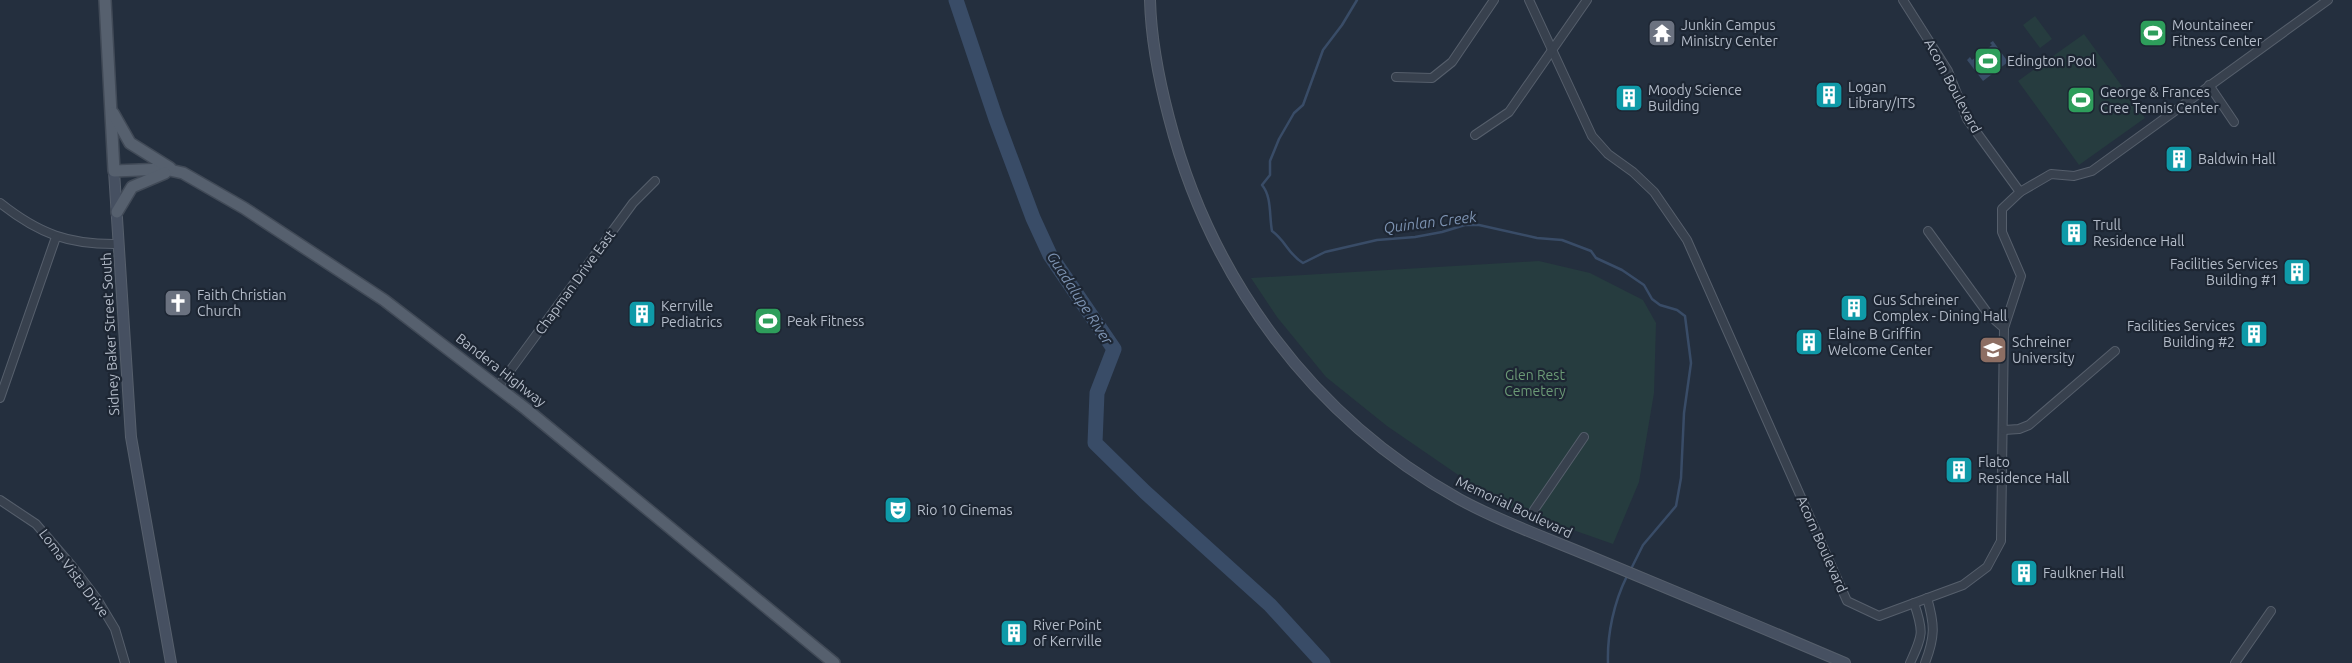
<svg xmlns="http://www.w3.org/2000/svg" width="2352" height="663" font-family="Ubuntu,sans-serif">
	<rect width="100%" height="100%" fill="#242f3e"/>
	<g fill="#263c3f">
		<polygon points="2035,16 2052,39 2040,48 2023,25"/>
		<polygon points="2084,34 2145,118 2079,165 2018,81"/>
		<polygon points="1539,261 1590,273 1643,300 1656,323 1654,393 1639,482 1613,544 1502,505 1387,426 1326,377 1277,317 1251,278"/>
	</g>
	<polygon fill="#394c67" points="1993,41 2008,62 1983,81 1967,60 1970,57 1972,60 1992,45 1990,43"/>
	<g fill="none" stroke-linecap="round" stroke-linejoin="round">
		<g stroke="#394c67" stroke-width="2.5">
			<path d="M1357,0L1342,25L1323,50L1303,105L1294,113L1279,139L1270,161V175L1262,185C1272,197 1269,215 1272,231C1286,241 1288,254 1303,263L1325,252L1377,240L1415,237L1442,232L1465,225H1479L1537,238L1562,240L1591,251L1596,258L1622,270L1644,285L1652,299L1660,305L1677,310L1685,316L1691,363L1684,413L1681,478L1676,506L1643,545L1630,571"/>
			<path d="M1608,663C1607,634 1614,602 1627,576"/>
		</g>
		<polyline stroke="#394c67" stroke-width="15" points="956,0 996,119 1033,218 1050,255 1114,349 1097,393 1095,443 1145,492 1270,605 1323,663"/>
		<defs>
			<g id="street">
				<polyline points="1529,0 1592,136 1608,154 1633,172 1654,192 1687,240 1847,601 1879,616 1963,585 1987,567 2001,541 2004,328 2021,276 2002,232 2002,209 2020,192 1967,119 1948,71 1903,0"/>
				<polyline points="1396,77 1432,78 1452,62 1494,0"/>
				<polyline points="2209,85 2234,122"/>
				<polyline points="1475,135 1509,112 1587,0"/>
				<polyline points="2020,192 2051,174 2074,176 2092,171 2328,0"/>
				<path d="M0,203C39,234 69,245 119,244"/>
				<polyline points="1928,231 1989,315 2004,328"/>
				<polyline points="498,387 633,203 655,181"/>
				<polyline points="0,398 56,237"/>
				<polyline points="2004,430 2019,429 2029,425 2115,351"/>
				<polyline points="0,500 36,524 72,566 97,599 115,629 125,663"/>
				<polyline points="1534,510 1584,437"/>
				<path d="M1910,663C1923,635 1924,632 1914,603"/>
				<path d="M1925,663C1935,637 1935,625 1927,598"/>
				<polyline points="2235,663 2271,611"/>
			</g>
			<g id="secondary">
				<path d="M1150,0C1151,39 1159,80 1169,118C1210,278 1313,418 1459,499C1501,522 1547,538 1592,557C1676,592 1761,627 1845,663"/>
				<polyline points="114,171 131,437 171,663"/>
			</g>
			<g id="primary">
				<polyline points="105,0 114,171 165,169 183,173 244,208 384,300 526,409 834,663"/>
				<polyline points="113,113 130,143 170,168"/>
				<polyline points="117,212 132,187 165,173"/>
			</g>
		</defs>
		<use href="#street" stroke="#565f6c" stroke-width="10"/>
		<use href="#secondary" stroke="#565f6c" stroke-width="12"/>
		<use href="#primary" stroke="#414a57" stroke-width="14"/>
		<use href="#street" stroke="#38414e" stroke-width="8"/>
		<use href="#secondary" stroke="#465061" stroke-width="10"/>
		<use href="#primary" stroke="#56606e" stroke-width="11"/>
	</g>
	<defs>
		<symbol id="temple-square" viewBox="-11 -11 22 22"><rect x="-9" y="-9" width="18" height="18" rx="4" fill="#6b7280" stroke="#1d2633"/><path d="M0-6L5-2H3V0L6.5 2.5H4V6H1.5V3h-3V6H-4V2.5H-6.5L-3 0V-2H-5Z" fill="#fff"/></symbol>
		<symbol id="stadium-square" viewBox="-11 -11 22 22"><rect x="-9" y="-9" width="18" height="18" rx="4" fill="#2e9e5b" stroke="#1d2633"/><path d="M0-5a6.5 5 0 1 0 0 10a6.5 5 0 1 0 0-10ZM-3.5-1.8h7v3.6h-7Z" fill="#fff"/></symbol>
		<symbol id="building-square" viewBox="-11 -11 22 22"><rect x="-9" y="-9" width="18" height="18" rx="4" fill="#0f9aa8" stroke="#1d2633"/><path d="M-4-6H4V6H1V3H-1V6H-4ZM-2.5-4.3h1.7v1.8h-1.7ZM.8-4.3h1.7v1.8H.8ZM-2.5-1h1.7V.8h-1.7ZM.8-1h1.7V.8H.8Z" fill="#fff"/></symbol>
		<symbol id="church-square" viewBox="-11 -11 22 22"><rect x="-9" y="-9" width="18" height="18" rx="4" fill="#6b7280" stroke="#1d2633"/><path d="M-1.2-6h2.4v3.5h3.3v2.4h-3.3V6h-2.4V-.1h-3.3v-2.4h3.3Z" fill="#fff"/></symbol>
		<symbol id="university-square" viewBox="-11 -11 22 22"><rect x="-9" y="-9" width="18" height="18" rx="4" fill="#8d6e63" stroke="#1d2633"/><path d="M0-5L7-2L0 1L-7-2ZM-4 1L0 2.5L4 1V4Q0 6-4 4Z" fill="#fff"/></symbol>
		<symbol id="theatre-square" viewBox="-11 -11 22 22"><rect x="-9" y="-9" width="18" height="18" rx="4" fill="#0f9aa8" stroke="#1d2633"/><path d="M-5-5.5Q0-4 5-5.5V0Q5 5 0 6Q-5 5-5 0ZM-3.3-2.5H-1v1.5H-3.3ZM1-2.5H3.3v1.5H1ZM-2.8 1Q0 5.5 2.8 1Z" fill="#fff"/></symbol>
	</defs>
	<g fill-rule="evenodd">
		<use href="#temple-square" x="1646" y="17" width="32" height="32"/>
		<use href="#stadium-square" x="2137" y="17" width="32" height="32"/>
		<use href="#stadium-square" x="1972" y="45" width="32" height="32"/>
		<use href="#building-square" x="1813" y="79" width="32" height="32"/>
		<use href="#building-square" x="1613" y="82" width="32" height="32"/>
		<use href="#stadium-square" x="2065" y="84" width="32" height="32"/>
		<use href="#building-square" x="2163" y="143" width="32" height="32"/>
		<use href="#building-square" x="2058" y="217" width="32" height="32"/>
		<use href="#building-square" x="2281" y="256" width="32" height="32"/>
		<use href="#church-square" x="162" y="287" width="32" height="32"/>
		<use href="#building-square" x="1838" y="292" width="32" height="32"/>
		<use href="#building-square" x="626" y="298" width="32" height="32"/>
		<use href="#stadium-square" x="752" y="305" width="32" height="32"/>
		<use href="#building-square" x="2238" y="318" width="32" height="32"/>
		<use href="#building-square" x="1793" y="326" width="32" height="32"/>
		<use href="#university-square" x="1977" y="334" width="32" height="32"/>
		<use href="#building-square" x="1943" y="454" width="32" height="32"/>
		<use href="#theatre-square" x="882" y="494" width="32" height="32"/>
		<use href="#building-square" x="2008" y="557" width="32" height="32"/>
		<use href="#building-square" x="998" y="617" width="32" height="32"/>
	</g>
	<g text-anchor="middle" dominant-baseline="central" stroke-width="4.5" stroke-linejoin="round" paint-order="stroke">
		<g font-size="14" fill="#b4bcc9" stroke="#1d2633" text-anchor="start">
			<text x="1681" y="25">Junkin Campus<tspan x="1681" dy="16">Ministry Center</tspan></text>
			<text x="2172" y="25">Mountaineer<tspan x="2172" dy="16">Fitness Center</tspan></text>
			<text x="2007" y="61">Edington Pool</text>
			<text x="1848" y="87">Logan<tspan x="1848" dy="16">Library/ITS</tspan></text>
			<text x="1648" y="90">Moody Science<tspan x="1648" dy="16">Building</tspan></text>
			<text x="2100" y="92">George &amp; Frances<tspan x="2100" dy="16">Cree Tennis Center</tspan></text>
			<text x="2198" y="159">Baldwin Hall</text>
			<text x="2093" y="225">Trull<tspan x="2093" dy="16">Residence Hall</tspan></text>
			<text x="2278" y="264" text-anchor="end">Facilities Services<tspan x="2278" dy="16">Building #1</tspan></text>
			<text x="197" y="295">Faith Christian<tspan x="197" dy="16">Church</tspan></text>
			<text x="1873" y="300">Gus Schreiner<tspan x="1873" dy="16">Complex - Dining Hall</tspan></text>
			<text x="661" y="306">Kerrville<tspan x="661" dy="16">Pediatrics</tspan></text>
			<text x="787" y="321">Peak Fitness</text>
			<text x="2235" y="326" text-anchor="end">Facilities Services<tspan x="2235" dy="16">Building #2</tspan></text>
			<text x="1828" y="334">Elaine B Griffin<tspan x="1828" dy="16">Welcome Center</tspan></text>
			<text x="2012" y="342">Schreiner<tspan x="2012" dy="16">University</tspan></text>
			<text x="1978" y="462">Flato<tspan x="1978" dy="16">Residence Hall</tspan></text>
			<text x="917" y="510">Rio 10 Cinemas</text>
			<text x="2043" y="573">Faulkner Hall</text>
			<text x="1033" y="625">River Point<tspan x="1033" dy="16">of Kerrville</tspan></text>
		</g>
		<g font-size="14" fill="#b4bcc9" stroke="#1d2633">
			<text transform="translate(1953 86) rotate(62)">Acorn Boulevard</text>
			<text transform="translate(575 282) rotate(-54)">Chapman Drive East</text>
			<text transform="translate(110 334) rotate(-93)">Sidney Baker Street South</text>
			<text transform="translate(501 370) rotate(38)">Bandera Highway</text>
			<text transform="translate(1514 507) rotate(25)">Memorial Boulevard</text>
			<text transform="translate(1822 544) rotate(66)">Acorn Boulevard</text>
			<text transform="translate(74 573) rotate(53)">Loma Vista Drive</text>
		</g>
		<g font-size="14" fill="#6b9a76" stroke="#1d2633">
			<text x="1535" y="375">Glen Rest<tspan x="1535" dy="16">Cemetery</tspan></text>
		</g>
		<g font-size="15" font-style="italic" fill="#7c92b1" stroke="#1d2633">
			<text transform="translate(1430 222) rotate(-7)">Quinlan Creek</text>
			<text transform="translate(1080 298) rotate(57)">Guadalupe River</text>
		</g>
	</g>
</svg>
